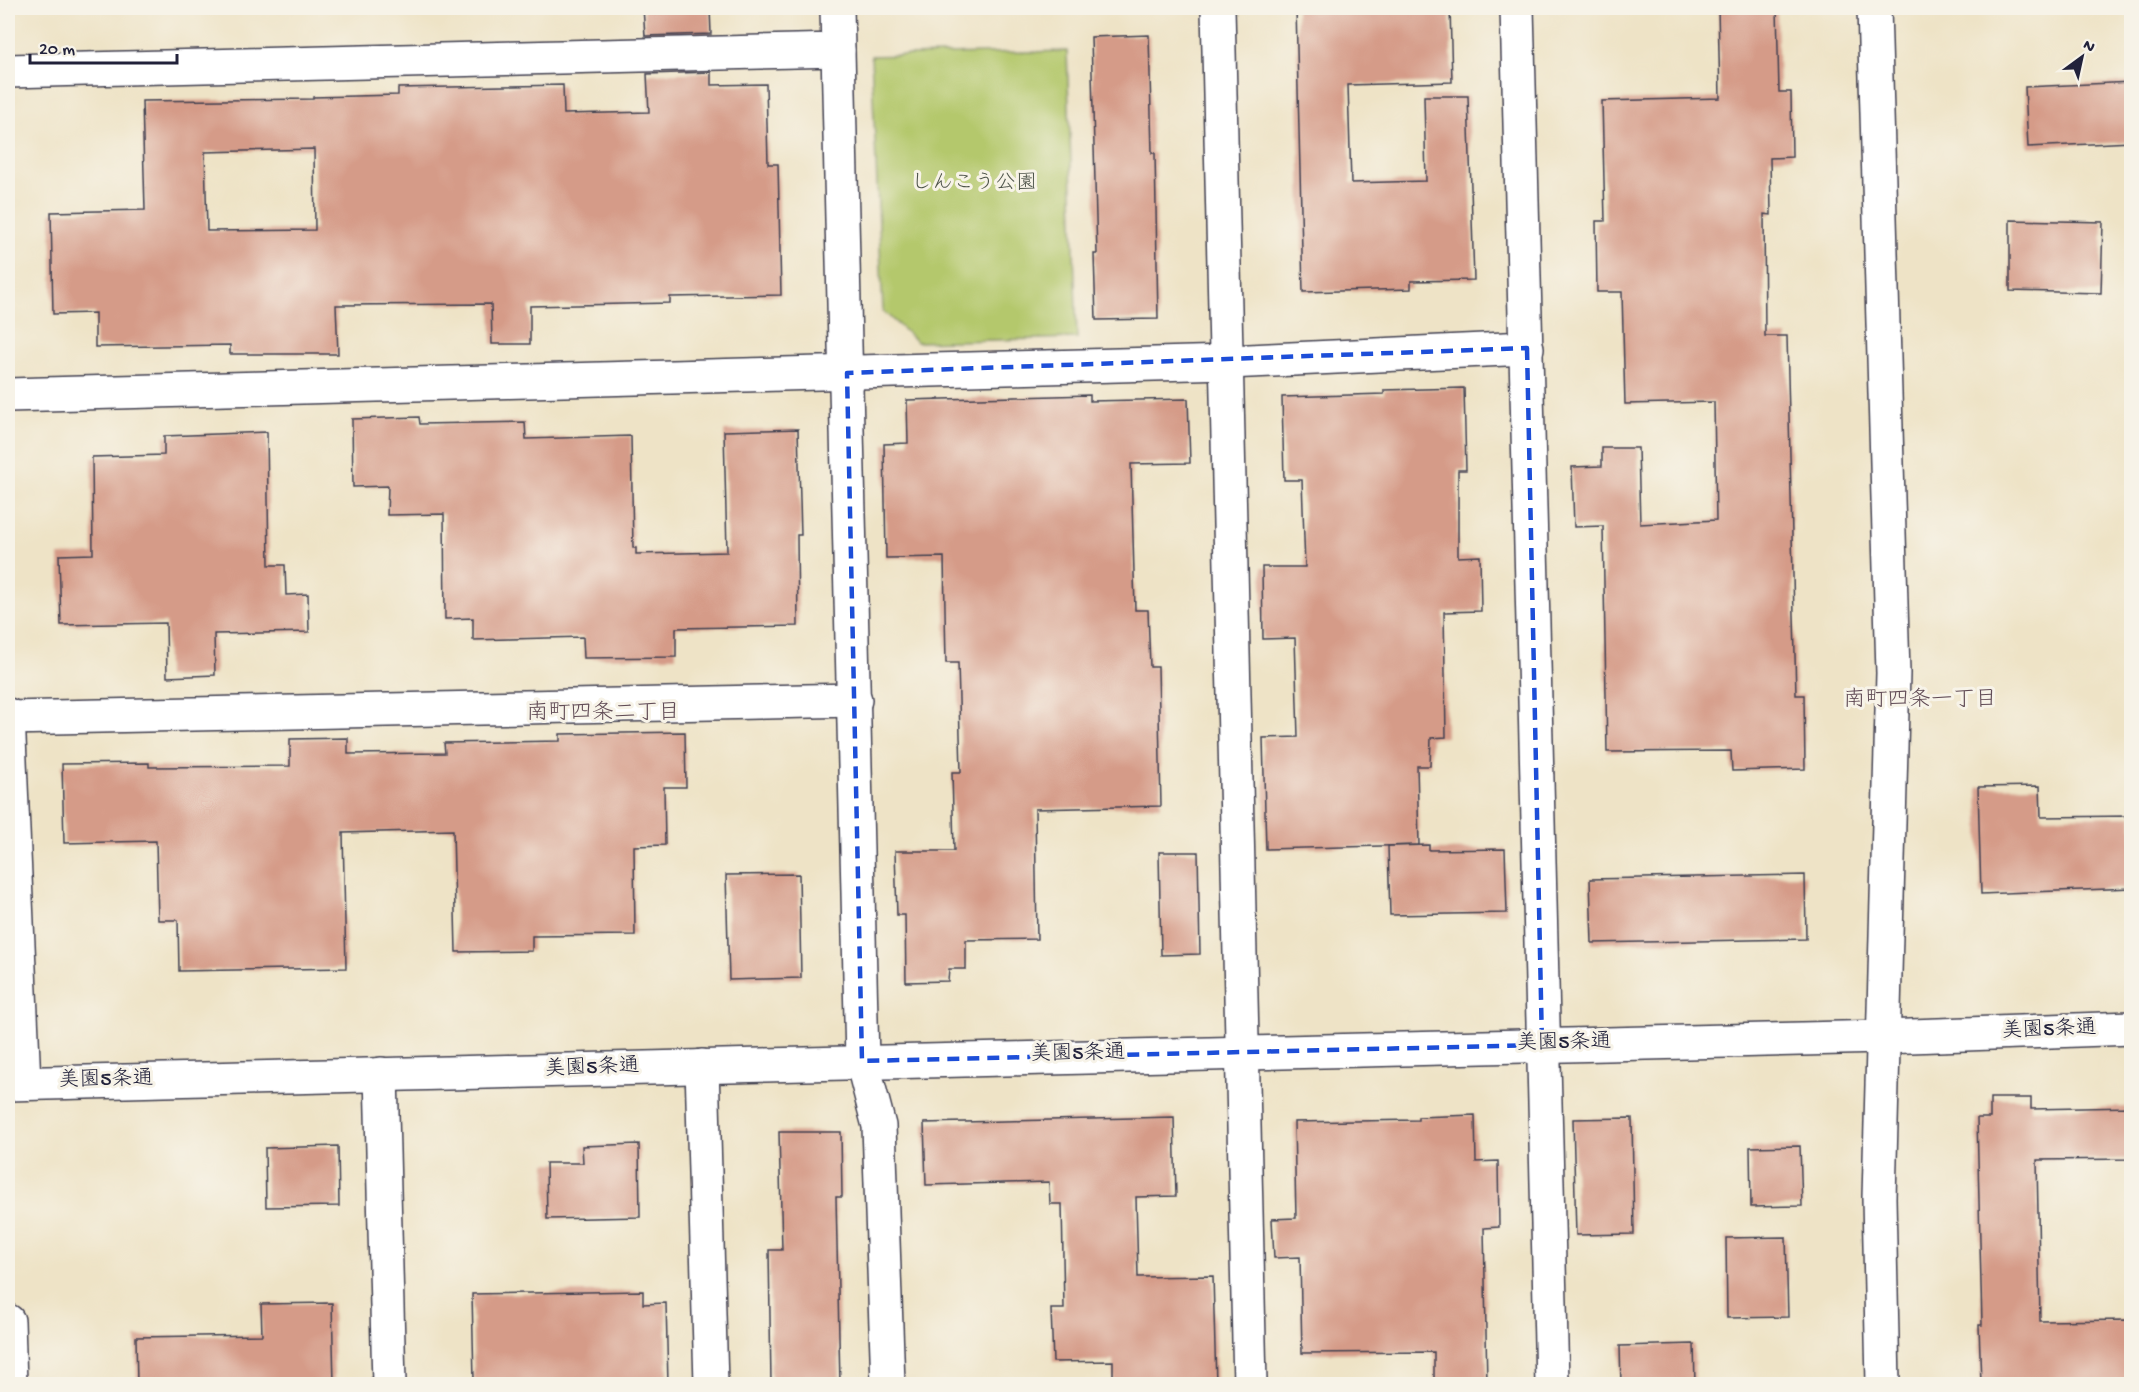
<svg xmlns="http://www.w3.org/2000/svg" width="2139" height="1392" font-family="'Gochi Hand','Klee One',sans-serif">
	<rect width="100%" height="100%" fill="#f7f3e8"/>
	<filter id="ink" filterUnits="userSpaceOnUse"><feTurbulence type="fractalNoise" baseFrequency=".0167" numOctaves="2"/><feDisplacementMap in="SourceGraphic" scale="12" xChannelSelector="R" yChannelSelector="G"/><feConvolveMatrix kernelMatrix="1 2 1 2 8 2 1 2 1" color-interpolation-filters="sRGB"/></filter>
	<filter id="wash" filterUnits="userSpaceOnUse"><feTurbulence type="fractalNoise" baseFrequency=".008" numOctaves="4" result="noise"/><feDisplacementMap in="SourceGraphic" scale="24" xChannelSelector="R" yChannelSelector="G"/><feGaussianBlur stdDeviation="1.35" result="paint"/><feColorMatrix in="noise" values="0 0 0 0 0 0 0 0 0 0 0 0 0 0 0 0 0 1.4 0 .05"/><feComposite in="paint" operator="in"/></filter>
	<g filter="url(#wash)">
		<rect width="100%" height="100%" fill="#eee3c6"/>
		<polygon fill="#b4c86c" stroke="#6b7554" stroke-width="1.5" points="1067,51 1077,338 917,342 883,311 871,56"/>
		<g id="blocks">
			<g fill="#d59b88" fill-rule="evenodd">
				<polygon points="643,8 710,8 711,34 645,36"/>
				<polygon points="1296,8 1450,8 1452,82 1348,85 1351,183 1426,181 1424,96 1468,96 1474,280 1411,281 1411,289 1303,292"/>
				<polygon points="1718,8 1777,8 1779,92 1791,92 1792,157 1770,158 1771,215 1764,214 1765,336 1787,336 1796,695 1804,695 1805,769 1732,771 1731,751 1607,752 1603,526 1574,527 1572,467 1602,466 1602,448 1638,448 1640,524 1716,520 1714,402 1625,404 1622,292 1597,292 1596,221 1605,221 1602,101 1720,98"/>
				<polygon points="1149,35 1152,153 1155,153 1158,319 1096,320 1094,254 1097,254 1091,37"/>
				<path d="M711,72V85L766,84L768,164H778L781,295L670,297V303L530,306V344H492L491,304L336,305L338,354H230V345L95,347V313L53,314L51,212L145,210L142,101L313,99V97L398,95V88L563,85L564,114L649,112L647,74ZM314,149L315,230L207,231L205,152Z"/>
				<polygon points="2132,82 2132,142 2028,147 2025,87"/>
				<polygon points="2010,220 2103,222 2101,293 2010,291"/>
				<polygon points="1464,388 1466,470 1458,470 1458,557 1480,556 1481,611 1444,612 1446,737 1431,738 1430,766 1417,766 1419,845 1266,849 1263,738 1298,737 1295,638 1263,639 1262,567 1305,567 1302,480 1284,480 1282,397 1384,394 1384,390"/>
				<polygon points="1090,395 1090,401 1188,399 1190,463 1131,464 1135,610 1148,610 1150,667 1158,667 1161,806 1035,809 1037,939 966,940 966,969 949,969 948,981 906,982 905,915 897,915 895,851 954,851 952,772 961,772 958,663 946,663 944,557 886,558 884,444 908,443 907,400"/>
				<polygon points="419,417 420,424 525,422 526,439 631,436 633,548 636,548 636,554 727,552 724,431 798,429 801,535 797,535 798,626 676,628 676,657 584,658 583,637 473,640 473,618 445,619 444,514 387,515 388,486 353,487 352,419"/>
				<polygon points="267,432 269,565 285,565 286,595 308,594 309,632 214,634 215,675 167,677 166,623 61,625 59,555 93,554 92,457 164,455 164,436"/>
				<polygon points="685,732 686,787 664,787 665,845 634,846 635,935 532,936 532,951 456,952 453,830 343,833 346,968 179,971 178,920 158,920 156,841 64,843 62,764 149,763 149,767 290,766 290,739 348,738 348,754 445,753 444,743 560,741 560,734"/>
				<polygon points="2040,786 2041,817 2132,816 2132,888 1981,894 1978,787"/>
				<polygon points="1429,845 1429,850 1505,849 1507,913 1390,915 1388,846"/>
				<polygon points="1159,852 1198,852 1200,954 1161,955"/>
				<polygon points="799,874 801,978 729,980 726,875"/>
				<polygon points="1805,875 1806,939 1592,943 1590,879"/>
				<polygon points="1990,1098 2031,1098 2031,1109 2132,1107 2132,1159 2037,1160 2040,1321 2132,1320 2132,1384 1981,1384 1979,1325 1982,1325 1977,1118 1990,1118"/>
				<polygon points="1475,1115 1476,1162 1498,1161 1499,1227 1484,1228 1487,1384 1434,1384 1434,1352 1302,1353 1300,1257 1274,1258 1272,1219 1296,1218 1294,1122 1418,1120 1418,1117"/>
				<polygon points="1174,1117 1176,1196 1136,1197 1138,1277 1213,1276 1216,1384 1113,1384 1113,1361 1053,1362 1051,1309 1064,1309 1062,1204 1050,1204 1049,1182 926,1185 924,1123"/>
				<polygon points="1632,1118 1634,1234 1576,1235 1573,1119"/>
				<polygon points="779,1132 841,1132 842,1197 836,1197 840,1384 771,1384 769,1250 782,1250"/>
				<polygon points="639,1144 640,1217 547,1219 546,1163 583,1163 582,1146"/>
				<polygon points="338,1146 339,1206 266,1207 265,1148"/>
				<polygon points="1800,1146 1802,1206 1751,1207 1750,1147"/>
				<polygon points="1786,1237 1788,1317 1727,1318 1726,1238"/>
				<polygon points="643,1291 643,1304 666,1303 668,1384 476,1384 476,1380 474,1380 472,1294"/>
				<polygon points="332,1303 334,1384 137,1384 136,1337 262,1335 261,1304"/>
				<polygon points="1694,1344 1695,1384 1621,1384 1620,1346"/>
			</g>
		</g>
	</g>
	<g filter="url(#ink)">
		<use href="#blocks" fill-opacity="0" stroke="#413f50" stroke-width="1.5"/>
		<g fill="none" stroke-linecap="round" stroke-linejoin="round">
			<defs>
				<g id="street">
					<polyline points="837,8 862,1061 879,1126 888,1384"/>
					<path d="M1218,8C1231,466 1237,926 1250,1384"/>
					<path d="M1517,8C1531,466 1539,926 1552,1384"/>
					<polyline points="8,71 838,50"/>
					<polyline points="8,395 1228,362 1527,348"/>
					<polyline points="8,718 855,700"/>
					<polyline points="702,1066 711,1384"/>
					<polyline points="381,1074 389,1384"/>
				</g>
				<g id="secondary">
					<polyline points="1874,8 1893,673 1879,1198 1883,1384"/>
					<polyline points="8,715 24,1083"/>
					<polyline points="8,1084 1883,1037 2132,1028"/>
					<polyline points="8,1321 10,1384"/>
				</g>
			</defs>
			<use href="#street" stroke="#413f50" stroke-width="36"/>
			<use href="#secondary" stroke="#413f50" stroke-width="36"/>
			<use href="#street" stroke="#fff" stroke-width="33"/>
			<use href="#secondary" stroke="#fff" stroke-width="33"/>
		</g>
	</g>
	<path fill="none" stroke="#1d4ed8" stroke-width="4.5" stroke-dasharray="12 8" stroke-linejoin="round" d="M1527,348L1542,1045L862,1061L847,373Z"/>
	<g text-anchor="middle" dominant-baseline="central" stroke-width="6" stroke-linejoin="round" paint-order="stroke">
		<g font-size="21" fill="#4e544a" stroke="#f7f3e8">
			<text x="974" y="184">しんこう公園</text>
		</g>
		<g font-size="21" fill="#22223b" stroke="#f7f3e8">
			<text transform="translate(2049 1031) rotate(-2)">美園5条通</text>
			<text transform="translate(1564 1044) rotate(-1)">美園5条通</text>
			<text transform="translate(1078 1055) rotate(-1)">美園5条通</text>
			<text transform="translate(592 1069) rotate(-2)">美園5条通</text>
			<text transform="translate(106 1081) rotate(-1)">美園5条通</text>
		</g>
		<g font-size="22" fill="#614c56" stroke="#f7f3e8">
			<text x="1920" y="701">南町四条一丁目</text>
			<text x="603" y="714">南町四条二丁目</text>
		</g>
	</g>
	<rect width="2139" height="1392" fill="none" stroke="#f7f3e8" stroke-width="30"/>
	<g transform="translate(2082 57) rotate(33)" stroke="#f7f3e8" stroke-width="4.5" paint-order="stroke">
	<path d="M0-4.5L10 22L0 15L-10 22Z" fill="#22223b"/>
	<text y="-9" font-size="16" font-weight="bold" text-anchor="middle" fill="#22223b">N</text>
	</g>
	<path d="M30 54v9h147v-9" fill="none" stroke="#22223b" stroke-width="3"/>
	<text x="39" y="54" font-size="18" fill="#22223b" stroke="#f7f3e8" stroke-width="4.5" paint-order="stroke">20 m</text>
</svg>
